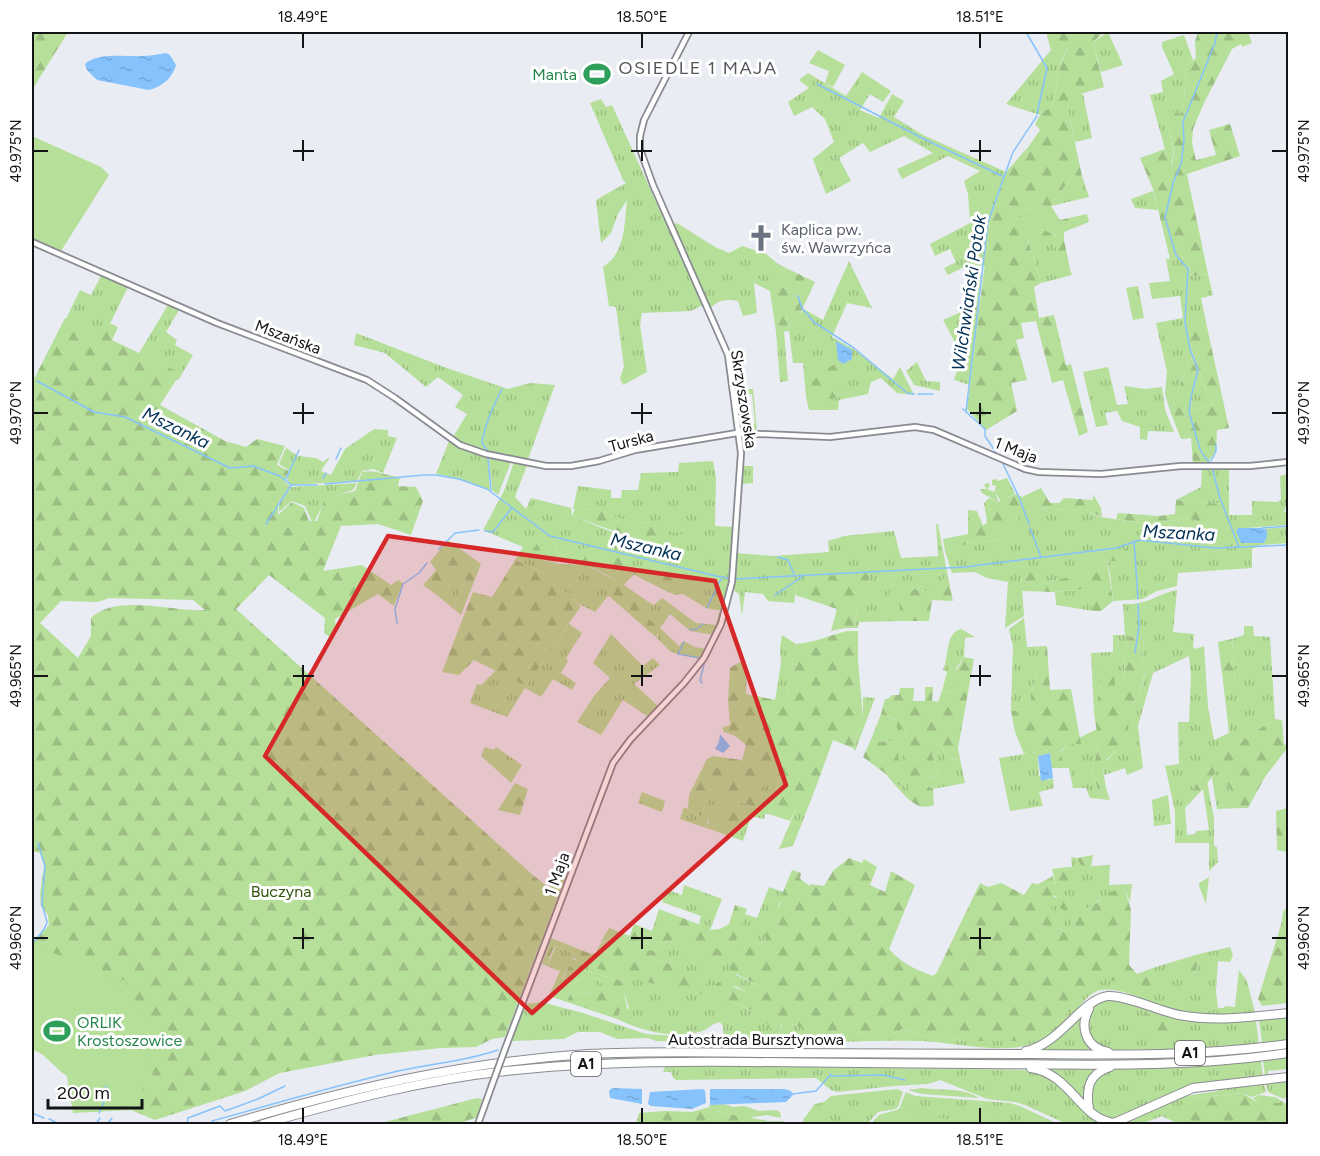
<svg xmlns="http://www.w3.org/2000/svg" width="1320" height="1156" font-family="Figtree,sans-serif">
	<defs>
		<pattern id="grass-tufts" width="24" height="20" patternUnits="userSpaceOnUse" patternTransform="scale(1.5)"><rect width="24" height="20" fill="#b6df99"/><path d="M3 7l-1-3M5 7V3M7 7l1-3M15 17l-1-3M17 17v-4M19 17l1-3" fill="none" stroke="#9cbe83"/></pattern>
		<pattern id="forest-firs" width="22" height="20" patternUnits="userSpaceOnUse" patternTransform="scale(1.5)"><rect width="22" height="20" fill="#b6df99"/><path d="M5 1l3.5 6h-7zM16 11l3.5 6h-7z" fill="#9cbe83"/></pattern>
		<pattern id="water-ripples" width="26" height="14" patternUnits="userSpaceOnUse" patternTransform="scale(1.5)"><rect width="26" height="14" fill="#86c3fc"/><path d="M2 4q2-2 4 0t4 0M15 11q2-2 4 0t4 0" fill="none" stroke="#73a7d7"/></pattern>
	</defs>
	<rect width="100%" height="100%" fill="#e9ecf3"/>
	<g fill="url(#grass-tufts)">
		<polygon points="1108,32 1123,65 1101,72 1093,42"/>
		<path d="M1184,35L1193,60L1186,66L1184,102L1181,114L1164,116C1170,133 1178,149 1170,167L1150,95L1163,92L1161,81L1174,74L1162,47V42Z"/>
		<path d="M1068,47C1056,65 1059,87 1052,107L1042,112L1040,115L1006,104L1051,50Z"/>
		<polygon points="862,72 891,91 883,102 870,94 860,110 879,118 892,94 904,101 894,117 923,135 1006,172 990,222 985,265 964,267 948,275 944,268 956,262 950,249 935,256 930,244 970,223 968,194 964,181 980,171 948,156 902,179 897,169 933,153 904,136 870,152 863,143 839,158 851,181 826,194 813,159 834,142 825,119 812,107 794,116 788,102 809,88 799,80 808,73 846,96"/>
		<polygon points="1083,94 1092,138 1075,142 1068,111 1070,96"/>
		<path d="M601,99L606,107L612,105L703,305L691,311L642,313L640,325L647,372L623,385L620,378L624,367L616,307L609,306L603,267C626,252 624,225 627,200L618,214L611,233L601,243L596,200L626,183L623,180L590,103Z"/>
		<polygon points="1082,176 1089,197 1051,206 1069,180"/>
		<polygon points="1153,191 1158,210 1135,208 1131,199"/>
		<polygon points="1029,208 1064,232 1064,240 1015,215"/>
		<path d="M677,223L715,247L729,253L742,246L766,254L778,264L777,267L799,283L798,290L799,292L797,296L775,283L755,279L754,284L757,313L743,316L738,301C729,299 718,299 711,308L672,225Z"/>
		<polygon points="1028,239 1055,244 1061,271 1070,269 1072,275 1041,283"/>
		<polygon points="1186,257 1192,276 1208,274 1213,295 1201,298 1207,327 1183,319 1193,355 1212,405 1191,411 1192,392 1198,373 1191,357 1170,411 1165,394 1167,372 1156,323 1183,318 1180,296 1152,299 1149,283 1170,281 1166,259"/>
		<polygon points="849,261 872,308 847,303 832,337 855,350 893,379 900,367 914,395 897,393 881,378 871,382 868,394 839,400 838,410 809,410 806,397 803,363 793,363 787,313 800,314 804,309 823,320"/>
		<polygon points="981,273 979,312 970,385 954,380 962,355 943,320 970,308 973,275"/>
		<polygon points="102,274 128,287 103,338 65,321 80,290 91,295"/>
		<polygon points="1138,286 1144,318 1133,320 1126,288"/>
		<polygon points="168,305 179,310 166,332 177,340 175,345 193,355 179,379 173,382 138,355"/>
		<polygon points="784,331 788,381 780,382 776,332"/>
		<polygon points="356,333 444,367 508,389 530,383 555,385 528,459 472,448 453,437 467,414 455,407 463,395 438,377 426,387 385,353 354,345"/>
		<polygon points="917,362 926,381 940,382 940,391 914,385 906,371"/>
		<polygon points="1108,367 1117,405 1128,404 1124,386 1145,389 1162,387 1165,410 1174,432 1148,431 1147,440 1140,439 1140,427 1122,421 1117,410 1117,411 1105,413 1108,425 1096,427 1083,372"/>
		<polygon points="736,389 753,389 757,431 752,430 752,424 755,423 752,394 742,395 740,398"/>
		<polygon points="374,429 388,430 388,436 397,438 383,473 373,469 362,471 357,481 292,485 287,481 289,470 279,464 286,448 298,456 316,458 323,462 330,457 321,471 331,475 345,449"/>
		<polygon points="449,441 469,452 488,457 490,490 460,479 436,474"/>
		<polygon points="489,457 511,462 498,495 492,490"/>
		<path d="M713,461L716,478L715,526L733,527L728,581L720,580L706,608L683,594L676,595L666,591L582,548L560,557L556,550L554,540L539,559L560,564L586,565L615,580L611,598L608,596L595,612L575,602L574,595L555,589V577L515,560L523,547L483,530L504,491L514,462L527,465L515,497L526,509L531,498L571,508L572,516C593,524 646,547 667,546C672,546 679,541 684,539L669,535V530L681,533L651,522L641,523L612,517L603,510L573,509L578,486L611,490V498H621L622,490H638L641,473L678,472L679,463Z"/>
		<polygon points="1288,464 1288,500 1284,512 1288,512 1288,525 1246,528 1241,543 1264,543 1267,531 1263,529 1288,527 1288,543 1261,545 1252,549 1252,568 1178,573 1177,586 1157,591 1143,599 1113,601 1110,574 1107,561 1114,562 1089,553 1092,573 1045,582 1021,574 1024,616 1005,628 1008,582 987,578 975,572 952,573 945,551 970,543 1003,540 1012,530 1021,514 1034,508 1087,511 1100,517 1149,524 1190,518 1210,527 1225,527 1210,521 1218,512 1221,504 1176,500 1201,487 1202,468 1229,468 1229,515 1252,515 1252,501 1278,502 1281,499 1280,476 1288,474"/>
		<polygon points="743,466 753,466 753,483 741,484"/>
		<polygon points="1007,478 1015,494 1000,501 996,492 998,502 982,493 980,489 986,489 984,484 989,483 990,486 987,489 994,492 996,486 992,485 992,480 996,479 998,481"/>
		<polygon points="357,483 353,490 326,499 313,524 305,506 292,501 279,512 279,504 291,487"/>
		<polygon points="936,524 938,524 948,577 943,580 943,592 930,592 891,584 889,602 899,601 901,621 859,622 858,628 854,628 858,602 796,587 794,603 768,601 763,594 745,592 742,616 739,594 733,590 735,553 774,556 829,552 828,541 844,536 894,531 901,558 938,556"/>
		<polygon points="459,579 466,579 456,601 455,610 438,596 448,592 449,582"/>
		<polygon points="1089,589 1093,611 1056,605 1055,592"/>
		<path d="M1177,590L1173,632L1194,634L1193,647L1196,649L1204,646L1208,707L1214,740L1229,733L1223,681H1235L1232,639L1244,635V626H1253L1254,636L1270,637L1275,719L1282,720L1267,724L1208,763L1200,780L1185,801L1188,805L1185,808L1187,835L1195,834L1196,831L1209,830L1203,789L1207,782L1214,818V846L1217,847L1218,862L1209,871V843H1175V811L1165,766L1179,764L1178,722H1189L1191,676L1189,656L1153,673L1138,726L1143,768L1127,775L1125,768L1104,775C1101,761 1112,757 1119,747C1124,742 1124,732 1127,725C1133,707 1141,690 1146,671L1142,661L1144,639L1129,636L1124,655L1125,679L1116,694L1101,669V685L1094,714L1091,653L1113,652V635H1125L1123,604C1149,605 1154,595 1177,590Z"/>
		<polygon points="662,598 696,623 716,625 719,612 723,611 714,635 690,631 670,614 660,628 679,646 683,641 695,647 706,649 700,659 671,652 657,638 658,635 641,612 645,609 647,601 654,605"/>
		<polygon points="1024,618 1027,647 1047,646 1031,692 1030,709 1011,711 1013,646 1009,629"/>
		<polygon points="569,624 582,633 566,658 568,661 561,673 576,683 572,690 553,679 541,697 525,688 507,717 470,703 477,684 481,685 496,670 526,686"/>
		<path d="M961,629L975,637L965,638L964,657L957,667L951,692L942,691L947,672L943,670C950,656 944,634 961,629Z"/>
		<polygon points="611,634 643,666 653,658 660,665 634,684 658,706 647,716 623,700 601,735 577,722 594,696 610,678 593,663"/>
		<polygon points="782,635 796,644 786,702 775,700 781,664 780,648"/>
		<polygon points="863,697 875,698 855,751 853,748 863,719"/>
		<path d="M881,714C893,718 901,721 906,733L913,795L907,798L894,784L900,785L893,770L897,741L870,742Z"/>
		<polygon points="1097,729 1099,744 1092,773 1098,789 1106,788 1110,800 1090,798 1086,788 1073,788 1069,768 1064,768 1060,752 1070,744 1080,744 1079,738"/>
		<path d="M936,741L942,743L946,760L960,759L965,783L933,789L922,783L923,775L939,779C937,767 931,758 930,746Z"/>
		<polygon points="485,747 494,750 496,747 522,765 511,783 481,756"/>
		<polygon points="1050,750 1050,753 1038,756 1039,776 1048,780 1053,778 1054,788 1039,792 1043,806 1010,811 999,758"/>
		<polygon points="770,769 779,779 775,799 769,814 765,814 764,819 751,816 743,841 738,839 746,819 741,814 711,805 706,828 680,819 684,807 701,816 707,802 715,794 758,808"/>
		<polygon points="1217,769 1220,771 1242,808 1217,809 1212,778"/>
		<polygon points="816,787 793,846 779,849 796,809 795,805 808,800"/>
		<polygon points="642,792 665,801 662,812 638,803"/>
		<polygon points="1168,795 1171,824 1154,826 1152,800"/>
		<polygon points="714,822 730,824 728,836 713,830"/>
		<polygon points="497,843 534,876 525,886 518,881"/>
		<polygon points="1071,857 1077,858 1083,868 1092,866 1110,865 1109,885 1132,884 1130,902 1125,889 1099,900 1093,906 1086,909 1080,902 1074,921 1066,931 1057,928 1050,906 1054,904 1066,910 1072,905 1062,893 1058,898 1038,884 1053,876 1056,885 1071,871 1068,867 1072,867"/>
		<polygon points="1209,877 1206,904 1199,886 1199,883"/>
		<polygon points="684,885 722,899 710,930 699,924 701,916 662,902 666,889 682,895"/>
		<path d="M769,887L783,892V900L779,904L767,942L747,943L736,975L766,989L765,995L752,994L735,986L709,996L727,1000L763,1015L771,1030L780,1029L783,1023H787L830,1035H840L850,1030L864,1034L879,1029L897,1033L900,1029L924,1036H943L963,1041L1033,1040L1045,1034L1063,1019L1078,991C1090,990 1092,981 1103,979C1118,978 1136,985 1150,988L1159,983L1150,969L1162,965C1173,974 1180,972 1193,977L1199,961V954L1230,947L1233,955L1230,962L1218,961L1216,991L1218,1008H1224L1225,1006L1235,1007L1239,970L1247,981L1255,1013C1230,1015 1204,1018 1178,1012C1155,1006 1123,986 1100,990C1089,993 1083,1003 1076,1010C1063,1024 1048,1040 1029,1045C997,1054 953,1042 920,1041C880,1040 841,1041 801,1045C776,1048 750,1044 724,1043L723,1026L720,1022C712,1023 708,1030 699,1032C672,1039 642,1031 617,1019L620,1009L631,1015L624,992L633,986L630,983L569,966L562,978L568,987L584,977L599,979L604,987L601,993L570,994L567,1002L549,996L560,971L547,966L556,946L571,952L574,960L695,974L685,973L682,960L672,964L657,960L645,949V944L651,941L663,943L676,941L696,954L716,943L732,950L745,914L757,918Z"/>
		<path d="M609,928L630,936C620,937 608,937 600,943Z"/>
		<path d="M1109,999L1121,1001L1165,1014L1288,1016V1040L1262,1043L1259,1020L1256,1021L1259,1044L1174,1049L1110,1050L1093,1043L1086,1029C1090,1012 1090,1005 1109,999Z"/>
		<polygon points="541,1002 583,1013 646,1034 686,1037 715,1033 718,1036 717,1042 656,1041 648,1038 617,1039 600,1032 578,1032 564,1039 512,1041 525,1004"/>
		<polygon points="1085,1012 1081,1023 1100,1052 1035,1051"/>
		<polygon points="1288,1046 1288,1051 1155,1062 744,1060 744,1055 1068,1057"/>
		<polygon points="697,1055 697,1060 531,1066 334,1102 256,1124 237,1124 396,1082 529,1061 614,1056"/>
		<path d="M1288,1057V1069L1268,1071V1078L1211,1084L1118,1120C1087,1118 1090,1104 1094,1080L1111,1069L1216,1065L1261,1061L1263,1077H1265L1263,1060Z"/>
		<polygon points="666,1065 1032,1070 1049,1076 1096,1120 1104,1124 1067,1124 1027,1106 1015,1102 987,1099 940,1080 928,1084 894,1086 837,1092 831,1090 816,1078 676,1080 673,1078 671,1072 663,1072"/>
		<path d="M1040,1068H1101C1089,1081 1082,1087 1086,1106Z"/>
		<polygon points="1288,1080 1288,1094 1284,1099 1268,1092 1266,1084 1264,1084 1266,1092 1252,1097 1243,1093 1192,1098 1182,1113 1165,1113 1164,1117 1162,1116 1141,1124 1123,1124 1185,1096 1218,1091 1219,1087"/>
		<path d="M922,1088C942,1091 963,1087 979,1098L922,1094L908,1090Z"/>
		<polygon points="897,1089 903,1092 898,1107 895,1109 878,1112 867,1124 805,1124 803,1120 815,1104 824,1102 831,1096"/>
		<polygon points="906,1092 915,1096 1010,1103 1020,1106 1058,1124 871,1124 879,1115 899,1109"/>
		<polygon points="1259,1095 1275,1097 1285,1103 1258,1103 1253,1098"/>
		<polygon points="724,1104 733,1107 744,1106 759,1111 776,1110 780,1112 781,1118 766,1115 749,1118 723,1113 709,1107 710,1105"/>
	</g>
	<g fill="url(#forest-firs)" fill-rule="evenodd">
		<polygon points="32,32 68,32 32,90"/>
		<path d="M1046,32H1108L1102,34L1093,42L1104,87L1070,97L1068,111L1082,176L1069,180L1051,206L1060,220L1087,214L1089,222L1064,232L1029,208L1015,215L1064,240L1070,269L1061,272L1055,244L1028,240L1041,283L1034,287L1039,318L1054,315L1066,365L1071,364L1088,432L1079,436L1063,380L1052,383L1036,321L1021,323L1024,338L1016,340L1027,380L1011,383L1017,411L986,430L967,409L990,222L1006,172L1029,146L1040,130L1035,124L1042,112L1052,107C1059,87 1056,66 1068,48L1051,50Z"/>
		<path d="M1198,32H1248L1252,43L1242,47L1241,44L1232,49L1204,103L1193,129L1192,143L1196,160L1216,155L1209,130L1230,124L1240,156L1187,174L1208,274L1192,276L1186,257L1170,259L1153,189L1140,158L1165,149L1171,166C1178,148 1170,133 1164,116L1168,111L1181,114L1184,102L1186,66L1196,58L1195,41Z"/>
		<polygon points="778,264 815,282 800,314 787,314 789,331 776,332 770,291 754,283 755,278 775,283 797,296 799,283 777,267"/>
		<path d="M65,318L102,336L109,323L118,327L112,340L176,371L175,382L160,405L225,441L246,447L257,439L285,446L277,465L289,471L284,481L290,486L278,503V515L292,502L304,508L309,521H317L325,498L355,491L362,472C377,469 384,476 400,477L398,486L416,487L423,501L411,535L378,524L341,526L323,571L362,565L391,585L398,580L403,583L394,606L378,594L335,619L336,631L330,637L324,633L325,618L269,575L236,609L497,843L518,881L525,886L534,876L548,887L566,876L505,1037L492,1039L476,1047L441,1048L375,1055L280,1073L245,1091L155,1120L131,1110L102,995L32,941L37,939L49,925L48,915L41,906L40,894L44,866L40,853L32,851V383ZM109,598L193,600L205,610C172,612 116,593 91,618V636L78,658L40,623L61,601L98,602Z"/>
		<polygon points="1183,318 1207,327 1229,428 1217,430 1216,451 1207,464 1193,463 1191,438 1181,439 1170,411 1191,357 1198,373 1192,392 1191,411 1212,405 1193,354"/>
		<path d="M833,365L842,366L845,372L842,378L845,393L843,397L827,399L810,392C810,379 824,372 833,365Z"/>
		<polygon points="1041,488 1050,503 1059,503 1064,498 1093,500 1093,494 1101,508 1102,517 1087,511 1034,508 1021,514 1012,530 1003,540 970,543 945,551 943,539 968,534 968,510 977,511 983,526 987,522 984,503 989,498 998,502 1016,494 1022,497"/>
		<polygon points="1176,500 1221,504 1223,509 1210,521 1228,528 1210,527 1190,518 1149,524 1116,519 1118,513 1159,516 1175,514"/>
		<polygon points="575,509 604,510 612,517 641,523 651,522 671,525 678,528 683,534 669,531 669,535 685,539 668,547 642,541 572,516"/>
		<path d="M543,535L554,540L556,550L560,557L582,548H591L627,561L636,567L669,571L682,587L676,595L634,574L624,585L647,601L645,609L641,612L660,629L657,633V638L611,598L614,579C606,575 597,569 588,566C568,559 551,566 530,554Z"/>
		<polygon points="448,540 481,564 461,615 455,610 456,601 466,579 449,582 448,593 438,596 423,585 436,570 430,562"/>
		<polygon points="1126,549 1133,562 1107,561 1113,601 1101,611 1093,611 1088,589 1055,592 1022,591 1021,573 1040,573 1045,582 1091,573 1089,553"/>
		<polygon points="515,560 555,577 555,589 574,595 575,602 581,606 526,686 474,660 459,675 442,672 473,592 492,597"/>
		<polygon points="869,573 869,597 858,602 854,628 846,628 831,631 837,609 795,595 796,587 805,577"/>
		<polygon points="948,577 953,601 932,600 929,621 901,621 899,602 888,602 891,584 930,592 943,592 943,579"/>
		<polygon points="720,579 728,581 723,611 706,608"/>
		<path d="M847,631H858V660L863,719L853,748L833,740L816,787L808,801L795,805L796,809L790,821L769,814L775,799L779,780L770,769L758,808L715,794L707,802L701,816L688,809L689,795L707,759L713,756L742,760L746,745L735,736L724,732L722,728L730,725L728,699L730,668L740,662L747,665L746,694L786,702L796,644C814,643 830,635 847,631Z"/>
		<polygon points="1129,636 1144,639 1142,661 1146,671 1121,746 1107,759 1103,770 1106,788 1098,789 1092,773 1099,744 1094,714 1101,685 1101,669 1112,656 1116,693 1125,679 1124,655"/>
		<polygon points="1232,639 1235,681 1223,681 1218,642"/>
		<polygon points="1047,646 1050,690 1071,689 1081,744 1070,744 1060,751 1064,768 1051,768 1050,750 1024,754 1015,732 1011,711 1030,709 1031,692"/>
		<path d="M964,657L974,659L958,748L960,759L946,760L942,743L936,741L931,746C931,758 937,767 939,779L924,775L922,783L933,789L934,805C922,809 917,806 907,798L913,795L908,791L906,733L904,728L898,731L895,719L881,714L885,699H888L892,695H899L900,688H914L913,701H925V687H933L932,701L938,702L942,691L951,692L954,675Z"/>
		<polygon points="1282,720 1284,745 1288,743 1288,747 1265,777 1248,808 1242,808 1218,769 1203,789 1188,805 1185,801 1200,780 1208,763 1267,724"/>
		<polygon points="897,741 899,763 894,770 899,776 900,785 894,784 887,775 863,757 870,742"/>
		<polygon points="515,783 528,789 520,815 498,810"/>
		<polygon points="711,805 741,814 746,819 738,839 728,836 729,824 714,822 713,830 706,828 709,820 705,817"/>
		<polygon points="1288,808 1288,852 1277,850 1276,811"/>
		<polygon points="1093,855 1091,867 1083,869 1077,858"/>
		<path d="M849,858L862,863L864,859L877,867L870,885L885,892L891,871L915,885L889,949C904,965 913,968 933,976L937,972L980,883L988,887L1001,883L1024,895L1032,883L1052,887L1054,897L1058,898L1062,893L1072,905L1066,911L1054,905L1051,907L1057,928L1065,931L1074,921V904L1080,902L1086,909C1103,902 1106,889 1125,889L1131,910L1129,965L1137,974L1150,969L1159,983L1150,988L1104,979L1091,985L1086,992L1079,991L1063,1019L1045,1034L1033,1041H963L943,1036H924L901,1029L897,1033L879,1029C871,1036 859,1034 850,1030L849,1033C837,1033 822,1037 809,1031C800,1027 790,1021 781,1025L779,1031L770,1030L763,1015L727,1000L709,996L708,993L718,982C734,986 748,994 765,995L766,989L736,974L728,966L747,943L767,942L764,933C767,927 780,903 783,900V892L792,870L801,873L800,879L810,886L811,884L824,886L833,871Z"/>
		<polygon points="1068,867 1075,874 1077,883 1068,888 1056,885 1052,869"/>
		<path d="M735,905L747,909L732,951L716,943L713,946L725,954L721,958L696,954L676,941L663,943L651,941L645,944V949L660,953L657,960L672,964L676,960L682,959L685,955L690,957L685,973L708,979L702,994C678,989 583,970 570,955V952L556,946L552,951L547,966L542,964L551,938L591,954L596,953C601,937 615,937 630,936L634,924L652,931L659,909L706,927L710,930L720,929L729,924Z"/>
		<polygon points="1288,905 1288,1003 1262,1006 1258,999 1281,925 1283,912"/>
		<path d="M1199,954V961L1193,977C1181,973 1172,973 1162,965Z"/>
		<polygon points="569,966 630,983 633,986 624,992 627,1008 633,1012 631,1016 620,1010 617,1019 567,1002 570,994 601,993 604,987 599,979 584,977 568,987 559,986"/>
		<polygon points="1146,1013 1169,1022 1165,1041 1145,1036 1135,1040 1133,1039 1138,1018"/>
		<polygon points="1243,1093 1258,1103 1285,1103 1288,1107 1288,1124 1214,1124 1214,1122 1206,1124 1194,1124 1193,1122 1191,1124 1179,1124 1164,1117 1165,1113 1173,1110 1182,1113 1185,1103 1192,1098"/>
		<polygon points="477,1098 482,1099 478,1117 457,1124 377,1124"/>
		<polygon points="709,1107 723,1113 768,1121 784,1121 784,1124 636,1124 639,1113 665,1111 692,1112"/>
	</g>
	<g fill="#b6df99">
		<polygon points="818,50 845,65 833,87 825,83 829,71 809,63"/>
		<polygon points="32,136 101,167 109,175 61,251 32,238"/>
		<path d="M34,940L53,953L101,969L108,974L113,986L124,979L145,1018L150,1040L147,1056L153,1075L134,1102L131,1110L73,1113L67,1076C55,1069 45,1052 32,1050V941Z"/>
		<polygon points="899,1109 965,1123 978,1109 990,1110 989,1119 1009,1122 1010,1124 901,1124 893,1116"/>
	</g>
	<g fill="url(#water-ripples)">
		<path d="M166,53L170,55L176,65C173,77 162,87 149,90L97,80L87,70L85,64C98,52 125,57 142,56C150,56 158,54 166,53Z"/>
		<polygon points="836,341 852,350 852,359 843,364 838,360"/>
		<polygon points="1238,528 1262,528 1267,530 1267,537 1264,543 1241,543 1236,531"/>
		<polygon points="720,734 730,746 723,753 715,749 719,742"/>
		<polygon points="1050,753 1053,778 1041,781 1038,756"/>
		<polygon points="612,1088 642,1089 642,1104 610,1098 609,1091"/>
		<polygon points="703,1089 705,1091 706,1103 692,1109 651,1106 648,1104 650,1092"/>
		<polygon points="710,1089 785,1089 791,1091 793,1095 786,1102 710,1105"/>
	</g>
	<g fill="none" stroke-linecap="round" stroke-linejoin="round">
		<g stroke="#86c3fc" stroke-width="1.5">
			<polyline points="1026,32 1047,68 1037,114"/>
			<polyline points="817,84 922,138 1002,176"/>
			<polyline points="798,296 802,308 814,322 854,348 907,393 914,394"/>
			<polyline points="37,381 94,412 125,417 230,468 253,466 280,476 291,485 317,485"/>
			<polyline points="918,394 933,394"/>
			<polyline points="963,409 985,429 985,436 997,454"/>
			<polyline points="966,412 988,222 1013,152 1037,116"/>
			<path d="M487,450L482,443C485,423 493,406 502,389"/>
			<polyline points="488,458 491,490"/>
			<polyline points="336,459 341,448"/>
			<polyline points="1211,461 1216,451 1216,445"/>
			<polyline points="1002,462 1019,497 1029,524"/>
			<polyline points="1211,464 1204,456 1200,449 1189,412 1191,397 1198,370 1190,349 1185,322 1188,269 1176,255 1165,218 1173,183 1181,164 1184,141 1183,122 1215,43 1217,32"/>
			<polyline points="1212,468 1220,498 1239,547"/>
			<polyline points="323,478 326,473"/>
			<polyline points="286,479 299,450"/>
			<polyline points="325,484 424,475 436,475 459,479 487,489 550,536 716,576 735,579 965,567 1116,548 1140,540 1215,548 1288,545"/>
			<polyline points="266,524 291,485"/>
			<polyline points="1030,528 1041,557"/>
			<polyline points="1262,528 1288,526"/>
			<polyline points="485,531 493,532 511,509"/>
			<polyline points="1134,541 1138,599"/>
			<polyline points="439,549 455,533 479,530"/>
			<polyline points="778,557 788,560 794,574"/>
			<polyline points="775,595 802,577"/>
			<polyline points="707,608 721,579"/>
			<polyline points="397,623 395,609 403,584 419,573 427,563"/>
			<polyline points="690,630 697,629 703,624"/>
			<polyline points="684,642 678,654 700,658"/>
			<polyline points="1135,653 1139,626 1138,604"/>
			<polyline points="702,683 700,680 705,661"/>
			<path d="M32,945C36,937 45,932 47,922L42,904L45,866L38,843"/>
			<polyline points="831,1076 883,1075 905,1080"/>
			<polyline points="792,1094 816,1091 831,1074"/>
			<polyline points="32,1113 44,1118"/>
			<polyline points="99,1113 104,1102 106,1086"/>
			<polyline points="49,1119 60,1124"/>
			<polyline points="96,1124 100,1118"/>
			<polyline points="107,1124 112,1118"/>
			<polyline points="187,1124 188,1118 220,1106 225,1111 258,1099 285,1086"/>
			<path d="M213,1124L212,1121C271,1105 330,1087 390,1073C426,1064 464,1062 498,1050"/>
		</g>
		<defs>
			<g id="minor">
				<polyline points="32,242 217,323 367,380 395,398 460,445 486,454 546,466 571,466 599,461 635,450 737,433 830,437 915,427 934,430 1025,469 1039,472 1101,474 1181,466 1250,466 1288,462"/>
				<polyline points="505,1049 613,763 630,740 684,683 704,658 721,624 732,582 741,453 728,355 653,185 640,149 640,136 644,120 689,32"/>
				<polyline points="478,1124 492,1085"/>
			</g>
			<g id="highway">
				<path d="M1089,1009C1079,1027 1086,1048 1108,1052"/>
				<path d="M1026,1051C1060,1044 1082,999 1108,996C1125,995 1160,1011 1179,1015C1216,1022 1252,1017 1288,1013"/>
				<path d="M1031,1068C1071,1074 1080,1119 1114,1123L1193,1088L1288,1077"/>
				<path d="M1089,1109C1086,1089 1088,1074 1110,1067"/>
				<path d="M230,1124C348,1089 463,1062 587,1054C647,1051 708,1052 769,1053C857,1053 944,1054 1032,1054C1117,1055 1203,1056 1288,1044"/>
				<path d="M263,1124C343,1101 423,1080 506,1071C587,1062 668,1061 749,1062C824,1063 898,1063 973,1064C1078,1064 1184,1069 1288,1053"/>
			</g>
		</defs>
		<use href="#minor" stroke="#898b91" stroke-width="8"/>
		<use href="#highway" stroke="#898b91" stroke-width="10"/>
		<use href="#minor" stroke="#fff" stroke-width="4.5"/>
		<use href="#highway" stroke="#fff" stroke-width="8"/>
		<defs>
			<polyline id="minor-bridge" points="492,1085 505,1049"/>
		</defs>
		<use href="#minor-bridge" stroke="#898b91" stroke-width="8" stroke-linecap="butt"/>
		<use href="#minor-bridge" stroke="#fff" stroke-width="4.5"/>
	</g>
	<path fill="#d62828" fill-opacity="0.2" stroke="#d62828" stroke-width="4.5" stroke-linejoin="round" d="M388,536L715,581L786,785L532,1013L265,756Z"/>
	<path fill="none" stroke="#131416" stroke-width="2" d="M303,33V48M642,33V48M980,33V48M303,140V161M642,140V161M980,140V161M33,151H48M293,151H314M631,151H652M970,151H991M1272,151H1287M303,403V424M642,403V424M980,403V424M33,413H48M293,413H314M631,413H652M970,413H991M1272,413H1287M303,665V686M642,665V686M980,665V686M33,676H48M293,676H314M631,676H652M970,676H991M1272,676H1287M303,928V949M642,928V949M980,928V949M33,938H48M293,938H314M631,938H652M970,938H991M1272,938H1287M303,1108V1123M642,1108V1123M980,1108V1123"/>
	<defs>
		<symbol id="stadium-bare" viewBox="-9 -9 18 18"><path d="M0-5a6.5 5 0 1 0 0 10a6.5 5 0 1 0 0-10ZM-3.5-1.8h7v3.6h-7Z" fill="#2e9e5b" stroke="#fff" stroke-width="2.5" paint-order="stroke"/></symbol>
		<symbol id="church-bare" viewBox="-9 -9 18 18"><path d="M-1.2-6h2.4v3.5h3.3v2.4h-3.3V6h-2.4V-.1h-3.3v-2.4h3.3Z" fill="#6b7280" stroke="#fff" stroke-width="2.5" paint-order="stroke"/></symbol>
	</defs>
	<g fill-rule="evenodd">
		<use href="#stadium-bare" x="578" y="55" width="38" height="38"/>
		<use href="#church-bare" x="742" y="219" width="38" height="38"/>
		<use href="#stadium-bare" x="38" y="1012" width="38" height="38"/>
	</g>
	<g text-anchor="middle" dominant-baseline="central" stroke-width="6" stroke-linejoin="round" paint-order="stroke">
		<g fill="#fff" stroke="#5a5a5c" stroke-width="1.5">
			<rect x="1175" y="1041" width="30" height="24" rx="4.5"/>
			<rect x="571" y="1052" width="30" height="24" rx="4.5"/>
		</g>
		<g font-size="15" font-weight="bold" fill="#131416">
			<text x="1190" y="1053">A1</text>
			<text x="586" y="1064">A1</text>
		</g>
		<g font-size="16" fill="#27864d" stroke="#fff" text-anchor="end">
			<text x="577" y="74">Manta</text>
			<text x="77" y="1022" text-anchor="start">ORLIK<tspan x="77" dy="18">Krostoszowice</tspan></text>
		</g>
		<g font-size="16" fill="#5b616d" stroke="#fff" text-anchor="start">
			<text x="781" y="229">Kaplica pw.<tspan x="781" dy="18">św. Wawrzyńca</tspan></text>
		</g>
		<g font-size="16" fill="#131416" stroke="#fff">
			<text transform="translate(288 337) rotate(21)">Mszańska</text>
			<text transform="translate(744 399) rotate(81)">Skrzyszowska</text>
			<text transform="translate(631 441) rotate(-15)">Turska</text>
			<text transform="translate(1016 450) rotate(21)">1 Maja</text>
			<text transform="translate(557 874) rotate(-70)">1 Maja</text>
			<text x="756" y="1039">Autostrada Bursztynowa</text>
		</g>
		<g font-size="16" fill="#31540b" stroke="#fff">
			<text x="281" y="891">Buczyna</text>
		</g>
		<g font-size="18" letter-spacing="1.5" fill="#54565c" stroke="#fff">
			<text x="698" y="68">OSIEDLE 1 MAJA</text>
		</g>
		<g font-size="18" font-style="italic" fill="#023155" stroke="#fff">
			<text transform="translate(969 293) rotate(-82)">Wilchwiański Potok</text>
			<text transform="translate(176 428) rotate(26)">Mszanka</text>
			<text transform="translate(1179 533) rotate(3)">Mszanka</text>
			<text transform="translate(646 547) rotate(13)">Mszanka</text>
		</g>
	</g>
	<rect width="1320" height="1156" fill="none" stroke="#ffffff" stroke-width="66"/>
	<path d="M48 1099v9h94v-9" fill="none" stroke="#131416" stroke-width="3"/>
	<text x="57" y="1099" font-size="18" fill="#131416" stroke="#ffffff" stroke-width="4.5" paint-order="stroke">200 m</text>
	<rect x="33" y="33" width="1254" height="1090" fill="none" stroke="#131416" stroke-width="2"/>
	<g font-size="15" text-anchor="middle" fill="#131416">
		<text x="303" y="22">18.49°E</text>
		<text x="642" y="22">18.50°E</text>
		<text x="980" y="22">18.51°E</text>
		<text transform="translate(16 151) rotate(-90)" y="5">49.975°N</text>
		<text transform="translate(1304 151) rotate(-90)" y="5">49.975°N</text>
		<text transform="translate(16 413) rotate(-90)" y="5">49.970°N</text>
		<text transform="translate(1304 413) rotate(-90)" y="5">49.970°N</text>
		<text transform="translate(16 676) rotate(-90)" y="5">49.965°N</text>
		<text transform="translate(1304 676) rotate(-90)" y="5">49.965°N</text>
		<text transform="translate(16 938) rotate(-90)" y="5">49.960°N</text>
		<text transform="translate(1304 938) rotate(-90)" y="5">49.960°N</text>
		<text x="303" y="1145">18.49°E</text>
		<text x="642" y="1145">18.50°E</text>
		<text x="980" y="1145">18.51°E</text>
	</g>
</svg>
